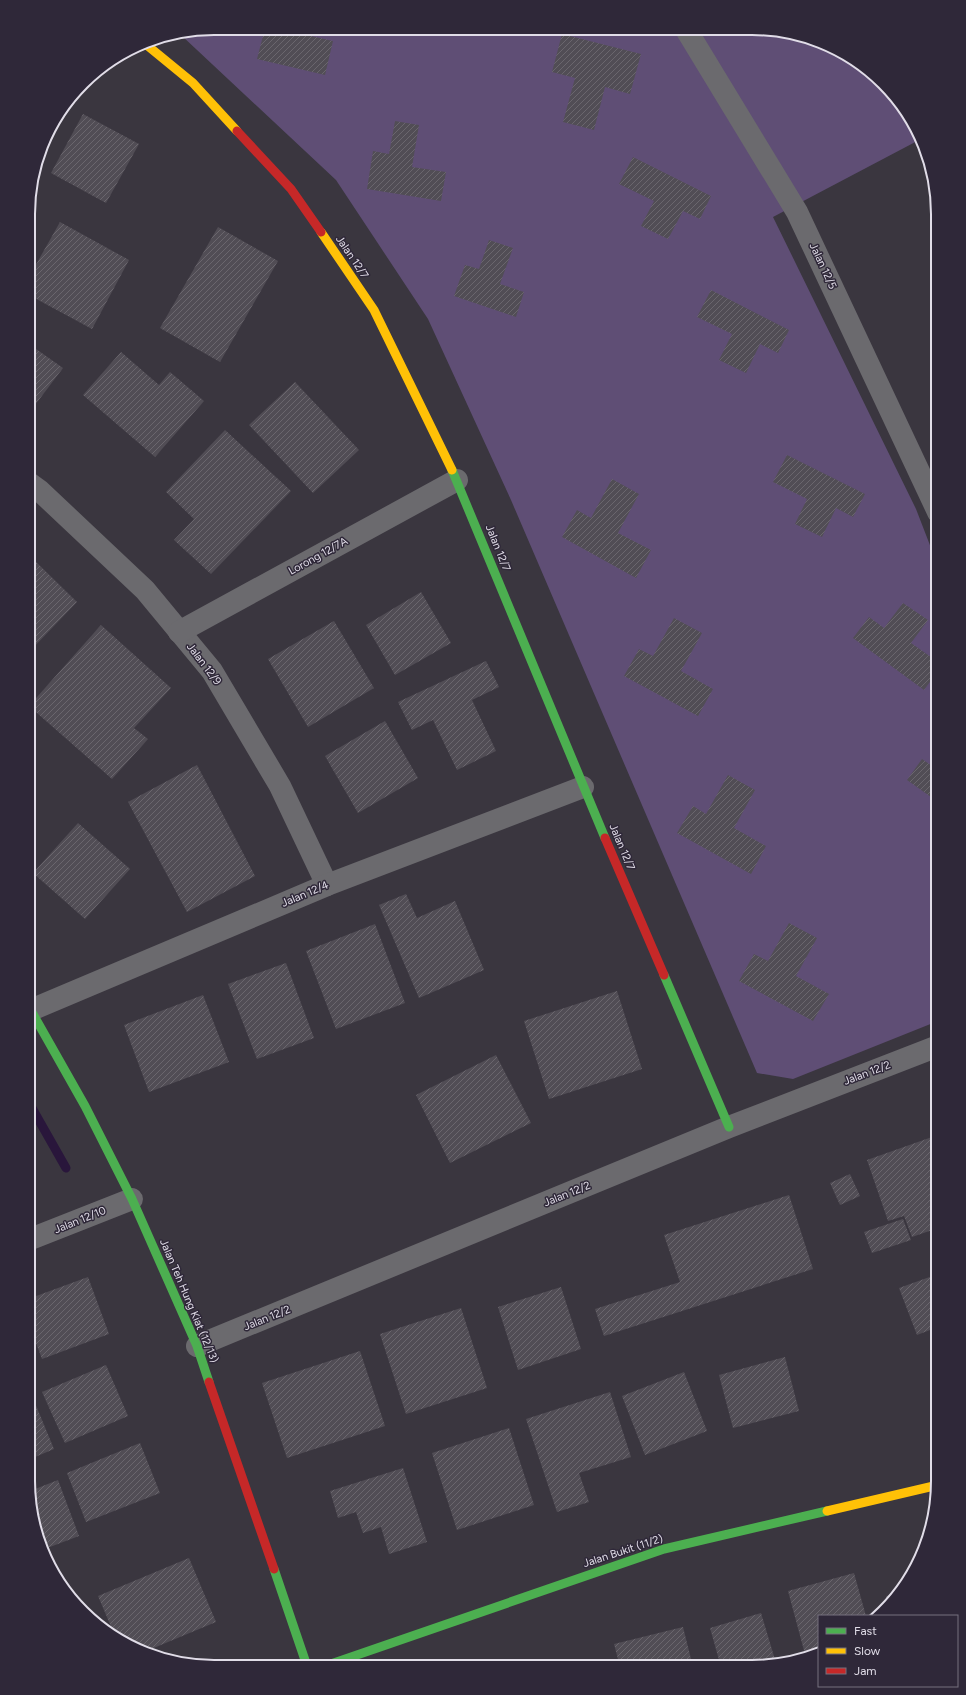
<svg xmlns="http://www.w3.org/2000/svg" width="966" height="1695" font-family="Figtree,sans-serif">
	<defs>
		<pattern id="building-hatch" width="6" height="6" patternUnits="userSpaceOnUse"><rect width="6" height="6" fill="#514d55"/><path d="M-1 1l2-2M0 6l6-6M5 7l2-2" fill="none" stroke="#6a666d"/></pattern>
	</defs>
	<rect width="100%" height="100%" fill="#3a363f"/>
	<polygon fill="#5f4e75" points="214,28 788,32 834,47 874,74 906,111 921,139 773,217 916,509 938,566 938,1021 793,1079 757,1073 511,500 428,319 336,180 181,35"/>
	<g fill="none" stroke-linecap="round" stroke-linejoin="round">
		<polyline stroke="#29163b" stroke-width="9" points="28,1101 66,1168"/>
	</g>
	<g fill="url(#building-hatch)">
		<polygon points="265,28 313,29 311,36 333,41 325,75 257,59"/>
		<polygon points="562,34 641,54 630,94 605,87 594,130 563,122 575,78 552,72"/>
		<polygon points="83,114 139,144 106,203 51,173"/>
		<polygon points="395,121 419,125 412,167 446,172 441,201 367,189 373,151 389,154"/>
		<polygon points="633,157 711,196 700,219 683,211 668,239 641,226 654,201 619,184"/>
		<polygon points="60,222 129,260 92,329 29,295 29,277"/>
		<polygon points="218,227 278,261 220,362 160,328"/>
		<polygon points="489,240 513,248 500,284 524,292 516,317 454,296 465,265 479,269"/>
		<polygon points="711,290 789,330 778,353 760,344 746,373 719,360 732,334 697,317"/>
		<polygon points="29,344 63,368 35,405 29,401"/>
		<polygon points="121,352 159,385 170,372 204,401 155,457 83,395"/>
		<polygon points="295,382 359,450 313,493 249,425"/>
		<polygon points="225,430 291,491 211,574 174,540 194,519 166,492"/>
		<polygon points="787,455 865,494 853,517 836,508 822,537 795,524 807,499 773,482"/>
		<polygon points="612,479 639,494 618,533 651,550 636,578 562,537 577,510 591,518"/>
		<polygon points="29,555 77,602 29,652"/>
		<polygon points="421,592 451,643 395,675 366,625"/>
		<polygon points="903,603 928,620 911,643 938,662 938,671 924,690 853,638 869,617 884,628"/>
		<polygon points="674,618 702,633 681,671 713,689 698,716 624,676 639,649 653,656"/>
		<polygon points="334,621 374,688 308,727 268,659"/>
		<polygon points="101,625 171,688 134,728 148,739 112,779 29,706"/>
		<polygon points="486,661 499,687 472,700 496,751 457,770 433,720 412,730 398,702"/>
		<polygon points="385,721 418,778 358,813 325,756"/>
		<polygon points="922,759 938,770 938,802 907,780"/>
		<polygon points="197,765 255,876 187,912 128,802"/>
		<polygon points="29,770 35,779 29,783"/>
		<polygon points="728,775 755,790 734,828 766,846 751,874 677,833 693,806 706,814"/>
		<polygon points="78,823 130,869 85,919 33,873"/>
		<polygon points="406,894 417,918 455,901 484,970 419,998 379,905"/>
		<polygon points="938,897 938,911 932,908"/>
		<polygon points="789,923 817,938 796,976 829,994 813,1021 739,981 754,954 768,961"/>
		<polygon points="375,924 405,1003 336,1029 306,951"/>
		<polygon points="286,963 314,1038 257,1059 228,984"/>
		<polygon points="617,991 642,1069 549,1099 524,1021"/>
		<polygon points="203,995 229,1062 149,1092 124,1025"/>
		<polygon points="496,1055 531,1123 450,1163 416,1095"/>
		<polygon points="932,1137 938,1149 938,1228 912,1237 904,1216 888,1221 867,1160"/>
		<polygon points="850,1174 860,1196 840,1205 830,1183"/>
		<polygon points="789,1195 813,1269 604,1336 595,1309 680,1282 664,1235"/>
		<polygon points="903,1219 911,1240 872,1253 864,1232"/>
		<polygon points="938,1274 938,1327 917,1335 899,1288"/>
		<polygon points="88,1277 109,1334 42,1359 28,1322 28,1299"/>
		<polygon points="561,1287 581,1349 518,1370 498,1307"/>
		<polygon points="461,1308 487,1388 406,1414 380,1334"/>
		<polygon points="360,1351 385,1426 287,1458 262,1383"/>
		<polygon points="785,1357 799,1411 733,1428 719,1375"/>
		<polygon points="106,1365 128,1416 65,1443 42,1392"/>
		<polygon points="684,1372 707,1431 645,1455 622,1396"/>
		<polygon points="30,1391 54,1449 28,1460 28,1392"/>
		<polygon points="610,1392 631,1457 579,1473 589,1502 557,1512 526,1419"/>
		<polygon points="509,1428 534,1505 457,1530 432,1453"/>
		<polygon points="140,1443 160,1493 86,1522 67,1473"/>
		<polygon points="403,1468 427,1542 389,1554 381,1527 363,1533 356,1512 338,1518 330,1491"/>
		<polygon points="58,1480 79,1536 42,1550 38,1541 30,1491"/>
		<polygon points="189,1558 216,1622 144,1652 132,1648 115,1636 98,1596"/>
		<polygon points="854,1573 866,1616 819,1616 819,1654 806,1658 788,1591"/>
		<polygon points="68,1583 75,1602 61,1586"/>
		<polygon points="900,1593 888,1605 886,1596"/>
		<polygon points="761,1613 776,1663 752,1667 721,1667 710,1628"/>
		<polygon points="683,1627 693,1667 620,1667 614,1644"/>
	</g>
	<g fill="none" stroke-linecap="round" stroke-linejoin="round">
		<g stroke="#6b6a6e" stroke-width="22">
			<polyline points="687,31 797,212 938,512"/>
			<polyline points="29,483 40,491 145,590 212,671 280,786 327,885"/>
			<polyline points="179,632 457,480"/>
			<polyline points="31,1010 327,885 583,787"/>
			<polyline points="28,1240 132,1199"/>
			<polyline points="197,1346 729,1127 938,1046"/>
		</g>
		<g stroke="#4caf50" stroke-width="9">
			<polyline points="452,470 605,838"/>
			<polyline points="664,975 729,1127"/>
			<polyline points="29,1007 85,1106 132,1199 197,1346 209,1382"/>
			<polyline points="274,1569 307,1666"/>
			<polyline points="325,1666 664,1549 827,1511"/>
		</g>
		<g stroke="#ffc107" stroke-width="9">
			<polyline points="143,42 193,83 237,131"/>
			<polyline points="321,232 374,310 452,470"/>
			<polyline points="827,1511 938,1485"/>
		</g>
		<g stroke="#c62828" stroke-width="9">
			<polyline points="237,131 291,189 321,232"/>
			<polyline points="605,838 664,975"/>
			<polyline points="209,1382 274,1569"/>
		</g>
	</g>
	<g text-anchor="middle" dominant-baseline="central" stroke-width="3" stroke-linejoin="round" paint-order="stroke">
		<g font-size="11" fill="#e1dde8" stroke="#2f2839">
			<text transform="translate(352 257) rotate(56)">Jalan 12/7</text>
			<text transform="translate(823 266) rotate(65)">Jalan 12/5</text>
			<text transform="translate(498 548) rotate(68)">Jalan 12/7</text>
			<text transform="translate(318 556) rotate(-29)">Lorong 12/7A</text>
			<text transform="translate(204 664) rotate(53)">Jalan 12/9</text>
			<text transform="translate(622 847) rotate(67)">Jalan 12/7</text>
			<text transform="translate(305 894) rotate(-23)">Jalan 12/4</text>
			<text transform="translate(867 1073) rotate(-21)">Jalan 12/2</text>
			<text transform="translate(567 1194) rotate(-22)">Jalan 12/2</text>
			<text transform="translate(80 1220) rotate(-22)">Jalan 12/10</text>
			<text transform="translate(189 1301) rotate(67)">Jalan Teh Hung Kiat (12/13)</text>
			<text transform="translate(267 1318) rotate(-22)">Jalan 12/2</text>
			<text transform="translate(623 1551) rotate(-18)">Jalan Bukit (11/2)</text>
		</g>
	</g>
	<path d="M0 0H966V1695H0ZM214 35H752A179 179 0 0 1 931 214V1481A179 179 0 0 1 752 1660H214A179 179 0 0 1 35 1481V214A179 179 0 0 1 214 35Z" fill="#2f2839" fill-rule="evenodd"/>
	<path fill="none" stroke="#e1dde8" stroke-width="2" d="M214 35H752A179 179 0 0 1 931 214V1481A179 179 0 0 1 752 1660H214A179 179 0 0 1 35 1481V214A179 179 0 0 1 214 35Z"/>
	<rect x="818" y="1615" width="140" height="72" fill="#2f2839" stroke="#76707f"/>
	<rect x="826" y="1628" width="20" height="6" fill="#4caf50" stroke="#76707f"/>
	<text x="854" y="1635" font-size="12" fill="#e1dde8">Fast</text>
	<rect x="826" y="1648" width="20" height="6" fill="#ffc107" stroke="#76707f"/>
	<text x="854" y="1655" font-size="12" fill="#e1dde8">Slow</text>
	<rect x="826" y="1668" width="20" height="6" fill="#c62828" stroke="#76707f"/>
	<text x="854" y="1675" font-size="12" fill="#e1dde8">Jam</text>
</svg>
